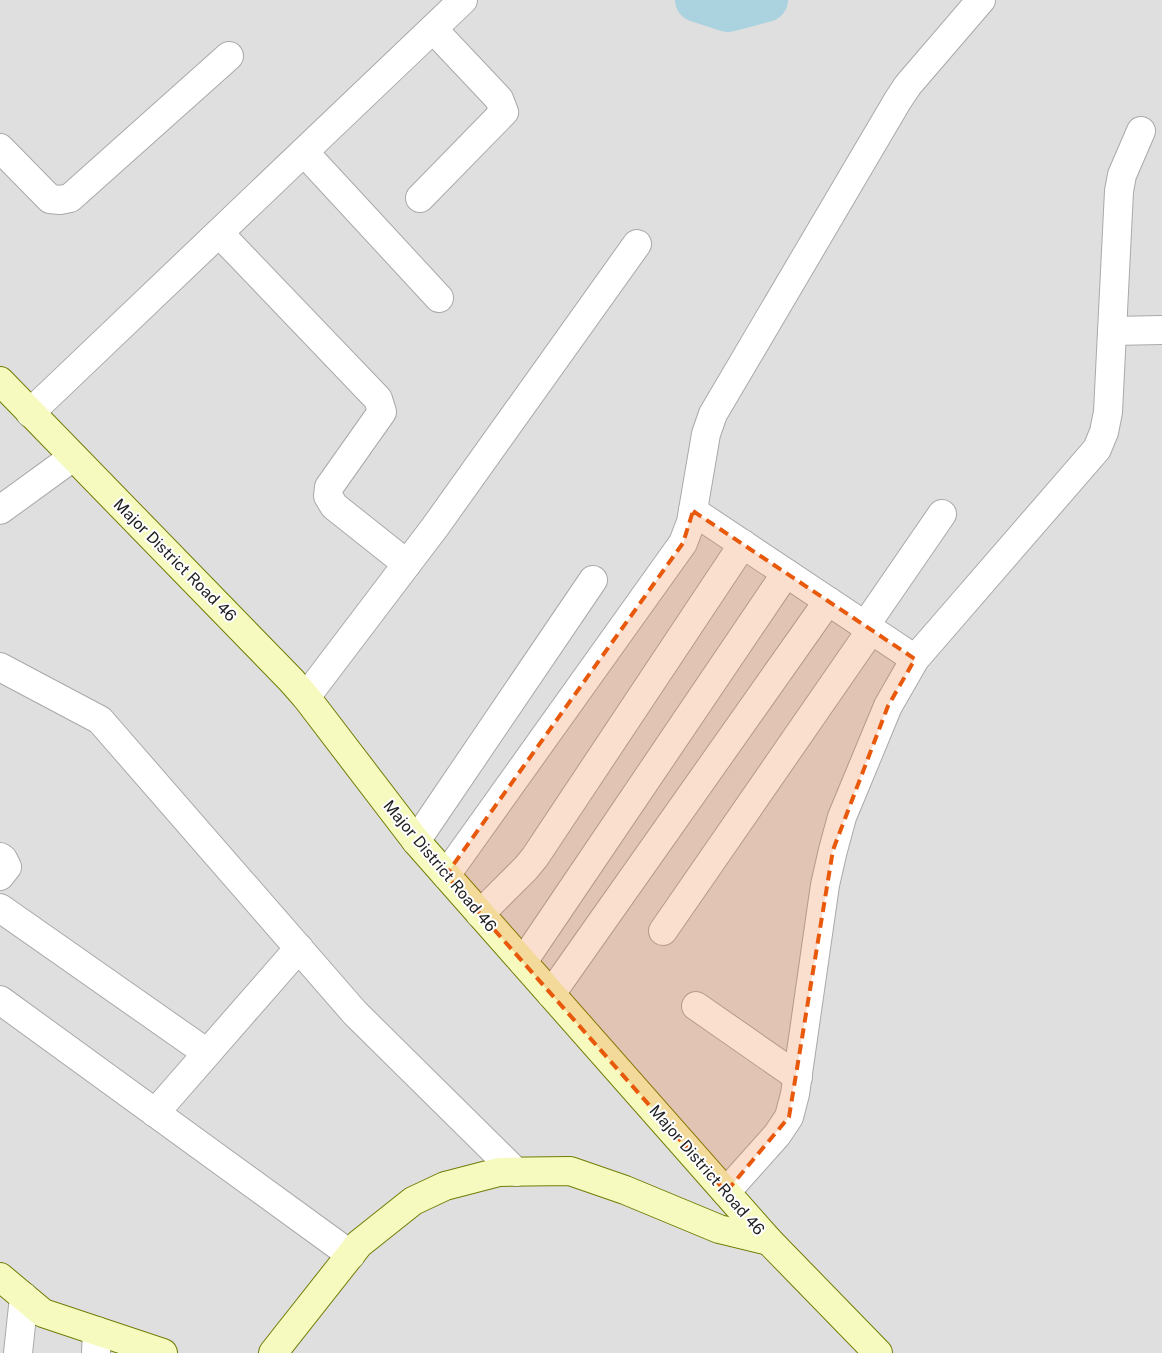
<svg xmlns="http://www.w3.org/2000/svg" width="1162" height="1353" font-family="'Public Sans',sans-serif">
	<rect width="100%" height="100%" fill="#f2efe9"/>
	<rect fill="#e0dfdf" x="0" y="0" width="1162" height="1353"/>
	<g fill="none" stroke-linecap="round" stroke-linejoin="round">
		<polyline stroke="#aad3df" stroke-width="44" points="697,0 728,10 766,0"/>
		<defs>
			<g id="street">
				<polyline points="0,148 50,199 60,200 70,198 229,56"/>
				<polyline points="304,152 439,298"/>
				<polyline points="420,198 504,112 499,99 433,29"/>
				<polyline points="219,233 378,399 382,412 329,487 328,496 334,506 407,564"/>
				<polyline points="1112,331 1162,330"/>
				<polyline points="30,413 463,0"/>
				<polyline points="0,510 73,457"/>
				<polyline points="693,511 915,659"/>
				<polyline points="865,626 942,514"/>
				<polyline points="0,667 100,720 355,1013 516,1172"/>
				<polyline points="306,697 435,527 637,244"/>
				<polyline points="416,841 593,580"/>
				<polyline points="0,857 3,859 7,867 0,876"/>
				<polyline points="446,875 683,543 691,522 706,434 713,414 898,100 908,85 981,0"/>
				<polyline points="0,908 207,1053"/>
				<polyline points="480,914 526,868 535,857 743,544"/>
				<polyline points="663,931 871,630"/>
				<polyline points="523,962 786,573"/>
				<polyline points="551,994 828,601"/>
				<polyline points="0,1000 351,1255"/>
				<polyline points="696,1006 798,1077"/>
				<polyline points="155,1113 299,948"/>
				<polyline points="726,1192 777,1135 789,1117 795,1094 825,885 833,850 842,817 888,706 915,659 1097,449 1104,432 1108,412 1119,191 1122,175 1141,131"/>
				<polyline points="18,1353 24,1297"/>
				<polyline points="96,1353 97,1331"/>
			</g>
			<g id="secondary">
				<polyline points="0,381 291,680 306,697 416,841 769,1241 878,1353"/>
				<polyline points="0,1277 43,1313 163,1353"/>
				<polyline points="273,1353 359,1244 413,1201 445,1186 499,1172 570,1171 625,1190 719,1229 769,1241"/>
			</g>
		</defs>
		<use href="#street" stroke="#a9a9a9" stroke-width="30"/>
		<use href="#secondary" stroke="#707d05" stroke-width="30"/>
		<use href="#street" stroke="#fff" stroke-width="28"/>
		<use href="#secondary" stroke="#f7fabf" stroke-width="28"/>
	</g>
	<path fill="#e8590c" fill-opacity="0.2" stroke="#e8590c" stroke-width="4" stroke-dasharray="10 6" stroke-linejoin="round" d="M693,511L915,659L888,706L833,850L789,1117L726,1192L446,875L683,543Z"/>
	<g text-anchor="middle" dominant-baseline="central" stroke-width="4" stroke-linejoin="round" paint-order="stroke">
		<g font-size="16" fill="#222" stroke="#fff">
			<text transform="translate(175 560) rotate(45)">Major District Road 46</text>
			<text transform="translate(440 866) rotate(50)">Major District Road 46</text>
			<text transform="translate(707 1170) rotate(49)">Major District Road 46</text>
		</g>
	</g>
</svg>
